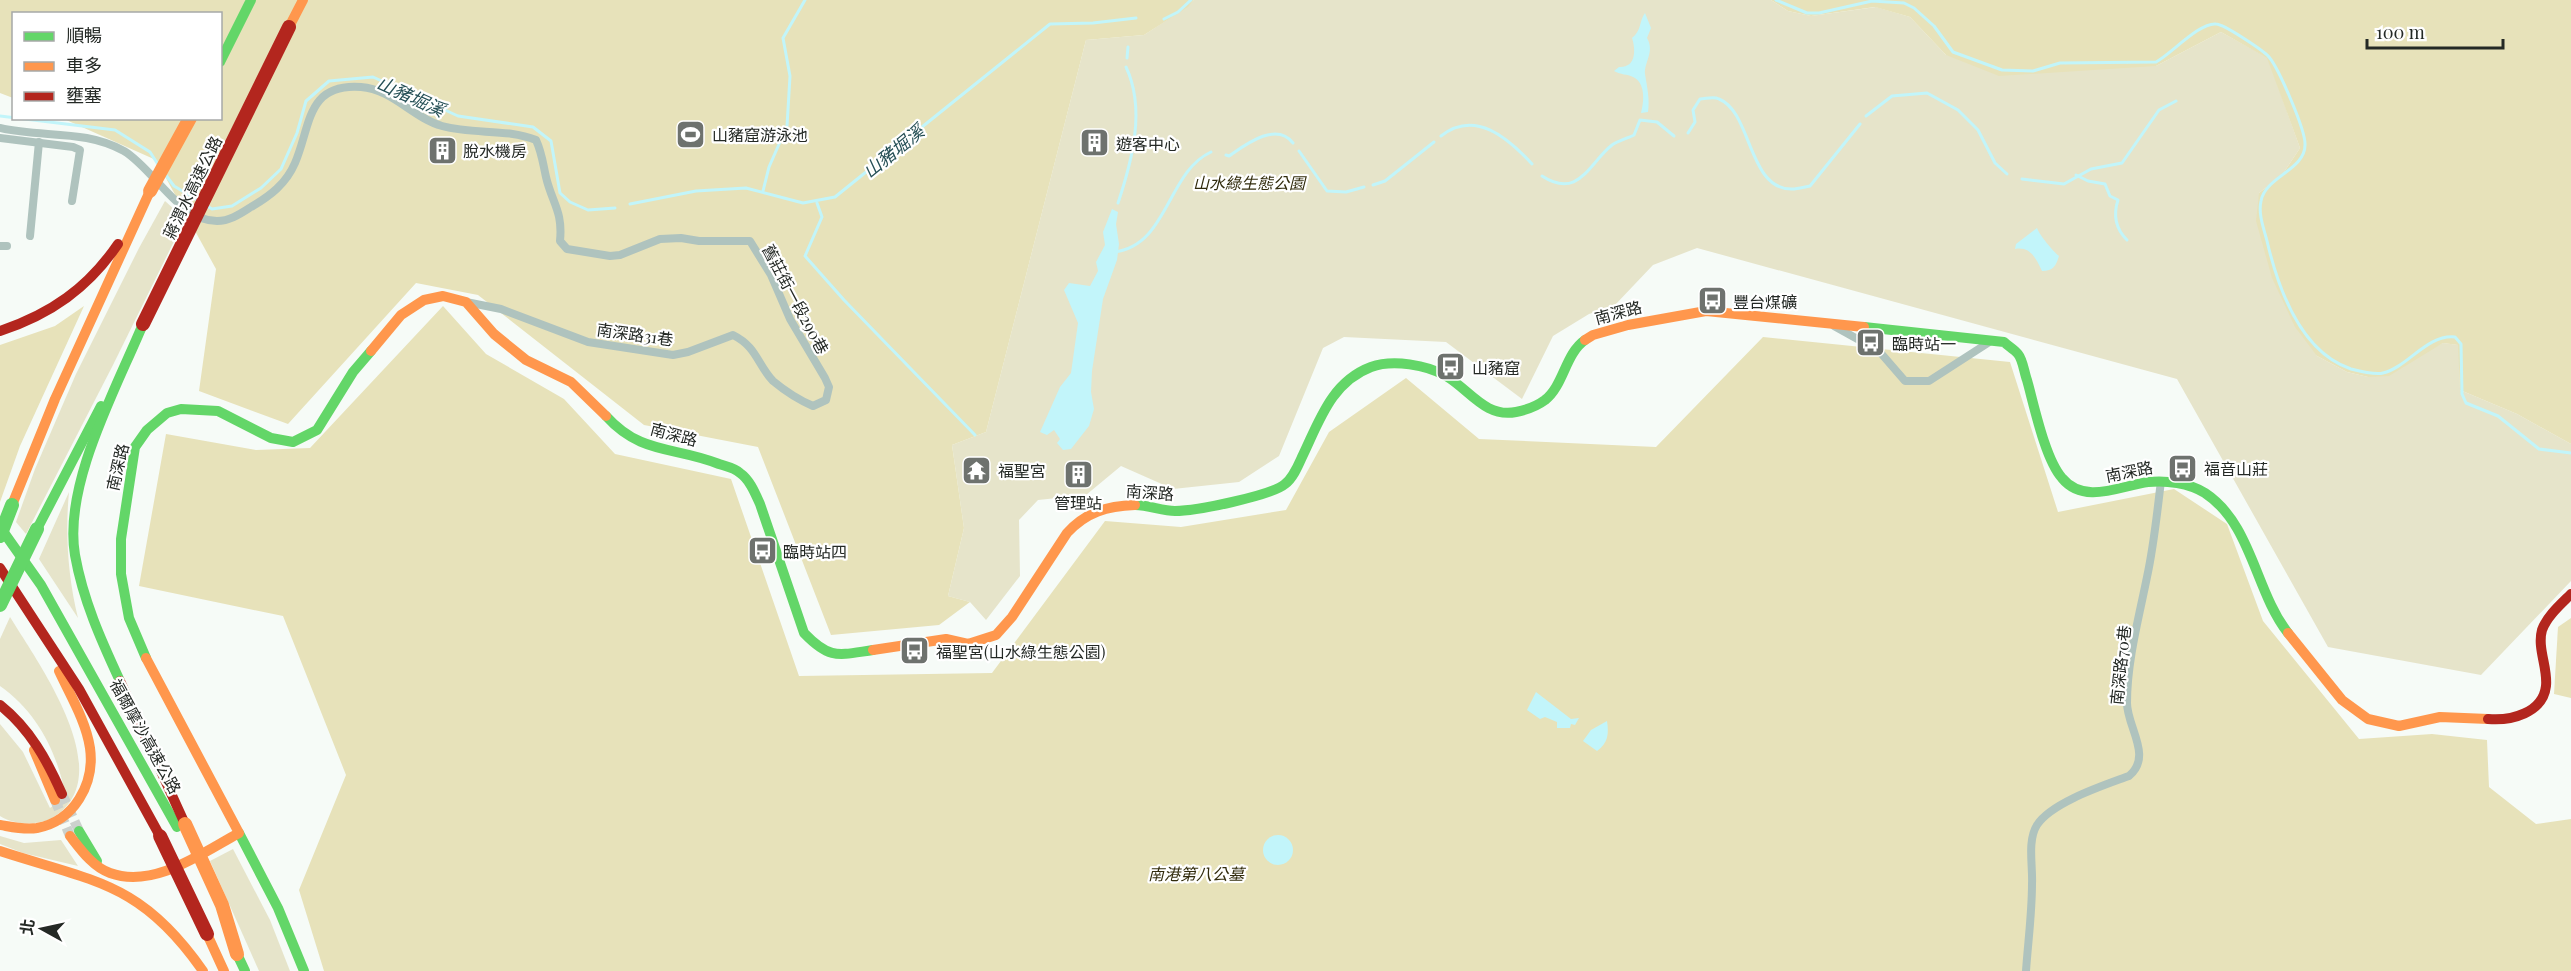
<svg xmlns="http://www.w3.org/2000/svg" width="2571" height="971" font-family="'Playfair Display','Noto Sans TC',serif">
	<rect width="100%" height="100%" fill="#f6fbf7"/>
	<g fill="#e6e4ca">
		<polygon points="1194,0 1771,0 1788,11 1811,16 1876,7 1910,17 1946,55 2156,66 2221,32 2268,58 2300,148 2282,175 2259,193 2317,356 2347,372 2368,377 2443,343 2459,345 2460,390 2517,414 2571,444 2571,581 2481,675 2328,647 2177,379 1697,248 1653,265 1615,305 1589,314 1553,336 1522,399 1446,342 1344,337 1323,348 1279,456 1239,482 1173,489 1121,466 1086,495 1038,500 1019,520 1020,576 986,620 970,602 948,596 964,528 952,445 986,432 1086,40 1144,35 1187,7"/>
		<polygon points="165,201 185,219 113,365 26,534 16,522 35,469 76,374 139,248"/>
		<path d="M69,492C65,534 68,577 78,618L39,559Z"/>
		<path d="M10,617C38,663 122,777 52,818C37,826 14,825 0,816V724L23,752L50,808L66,797C57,752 38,713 0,686V639Z"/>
		<polygon points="0,836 24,843 61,840 78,866 23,853 0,844"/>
		<polygon points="233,849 270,920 290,971 259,971 210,861"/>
	</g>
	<g fill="#e7e2ba">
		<polygon points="0,0 1194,0 1188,7 1144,35 1086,40 986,432 952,445 964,528 948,596 970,602 939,625 831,635 758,447 644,425 478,295 416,283 288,424 199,391 216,269 156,160 64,119 220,118 220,14 14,14 13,98 0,93"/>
		<polygon points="1771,0 2571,0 2571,444 2517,414 2460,390 2458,345 2443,343 2389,376 2368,377 2347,372 2317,356 2295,327 2272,278 2256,221 2259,193 2282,175 2300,148 2267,58 2221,32 2156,66 1999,76 1946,55 1910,17 1875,7 1811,16 1788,11"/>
		<polygon points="84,306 20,446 0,502 0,345 55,326"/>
		<polygon points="443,306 486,354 564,399 615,454 731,479 799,676 992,673 1105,521 1181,527 1286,510 1329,432 1406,378 1479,439 1656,447 1763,337 2010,362 2058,512 2174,489 2227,524 2263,621 2359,739 2432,734 2487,740 2489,787 2536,824 2571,819 2571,971 324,971 299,890 346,775 283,616 139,586 166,434 256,450 310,448"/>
		<polygon points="2571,618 2571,698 2554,694 2558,627"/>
	</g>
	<g fill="#c2f5fa">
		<path d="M1645,13L1651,28L1647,38C1655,52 1644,62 1645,74C1647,87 1650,99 1648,112L1641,113C1644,102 1646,83 1633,77C1627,74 1621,75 1614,71L1619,67C1636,68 1636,50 1632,38C1642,30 1639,21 1645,13Z"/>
		<polygon points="1112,209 1118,212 1116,224 1119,244 1117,260 1103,299 1092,371 1091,392 1094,409 1089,426 1071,449 1063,450 1057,443 1060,439 1054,430 1047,435 1040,432 1060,387 1071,373 1078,323 1064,290 1069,283 1090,286 1098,271 1096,262 1105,245 1103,232"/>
		<path d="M2037,228C2040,236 2053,251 2059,256C2056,266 2053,271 2042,271C2036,259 2031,246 2015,249L2016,244Z"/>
		<polygon points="1536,692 1571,719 1579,718 1575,725 1571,724 1570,728 1557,728 1557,722 1545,717 1540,719 1527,710"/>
		<path d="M1607,721C1609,734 1608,743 1597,751L1583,741L1591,730Z"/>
		<circle cx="1278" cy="850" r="15"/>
	</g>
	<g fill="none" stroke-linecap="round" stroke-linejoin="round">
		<g stroke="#c2f5fa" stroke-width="3">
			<path d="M1776,0L1807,13H1819L1872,1L1904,3L1914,8L1934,26L1953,52L2002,70L2033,71L2060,63L2156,62C2171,54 2200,22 2216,24C2224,24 2264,51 2269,57C2279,69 2306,131 2305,145C2305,170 2265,177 2261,201C2258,214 2264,229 2267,241C2278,288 2300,352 2351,369C2359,371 2376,375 2383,373C2408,367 2427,334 2455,337L2461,344L2462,394L2466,403L2498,416L2539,449L2571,453"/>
			<polyline points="1164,19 1178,12 1191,0"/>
			<polyline points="1127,58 1128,47"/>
			<polyline points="0,116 115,130 150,152 159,166"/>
			<polyline points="1866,116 1892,96 1927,93 1958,110 1978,130 1995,163 2007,174"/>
			<path d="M1688,133L1695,122L1693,110L1700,99C1706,99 1713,96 1719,99C1752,112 1748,190 1792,189C1798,189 1804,187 1810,186L1860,124"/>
			<path d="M1441,136C1475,109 1508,138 1532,164"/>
			<polyline points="1299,151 1327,191 1346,192 1364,187"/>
			<path d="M1226,155L1229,156C1245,145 1276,121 1293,143"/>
			<polyline points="165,174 174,186 199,201"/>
			<path d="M2076,175L2088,181L2105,184L2110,196L2118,200C2113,215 2115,228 2127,240"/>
			<path d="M1542,176C1579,200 1589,163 1612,145C1618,141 1628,138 1634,135L1640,120L1657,122L1674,136"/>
			<polyline points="2022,179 2064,184 2091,169 2122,163 2159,110 2176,101"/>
			<polyline points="1373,185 1385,181 1434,142"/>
			<polyline points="763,191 769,167 787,126 790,76 783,38 805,0"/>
			<polyline points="817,203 822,217 805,256 844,300 975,435"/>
			<path d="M1118,203C1132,161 1146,109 1126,67"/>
			<polyline points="630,204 696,191 746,188 803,203 835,197 1050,24 1093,23 1136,18"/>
			<polyline points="207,206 212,209 232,206 261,188 281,169 297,133 306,101 329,81 373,77 458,116 533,127 551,141 560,193 570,202 588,210 615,208"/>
			<path d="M1114,252C1168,246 1167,172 1211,152"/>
		</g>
		<g stroke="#ccd1cd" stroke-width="10" stroke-dasharray="10 5" stroke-linecap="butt">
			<polyline points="62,794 79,831"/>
			<polyline points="55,800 70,836"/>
		</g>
		<g stroke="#afc3be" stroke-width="8">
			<path d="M0,128C42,138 85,129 124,151C154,169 179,221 217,221C230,221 240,214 251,207C270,196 286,184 295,163C311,126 306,83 361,87C392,89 413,118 442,126C474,135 506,128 536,140C542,153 543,164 546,177C552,203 563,211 560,241L567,249L610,256L620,255L660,239L681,238L699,241H750L771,275L790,319L825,378L829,387L826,400L813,406C799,400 785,391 773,381C757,364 757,347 733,335L688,352L673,355L588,342L501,309L466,302"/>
			<polyline points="0,138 73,147 80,150 72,201"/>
			<polyline points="30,236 39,142"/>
			<polyline points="0,246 7,246"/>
			<polyline points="1834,326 1879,351 1905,381 1929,381 1991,341"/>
			<path d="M2026,971C2028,942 2032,913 2032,884C2033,866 2027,841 2037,825C2052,802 2105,785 2129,776C2153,756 2127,727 2127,703C2127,661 2139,617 2147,577C2154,545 2157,513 2161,481"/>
		</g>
		<g stroke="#63d668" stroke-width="10">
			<polyline points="220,62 251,0"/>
			<path d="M1864,327L2004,342C2008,346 2014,349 2018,354C2023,360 2024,372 2027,380C2034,405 2045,459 2062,478C2084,505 2120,486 2148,482C2166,480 2189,483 2205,493C2252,524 2255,591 2288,633"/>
			<path d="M606,416C641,455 674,446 719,464C725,466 735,468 740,473C750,480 755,493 760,504L804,633C830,660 838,655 873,650"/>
			<path d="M1135,505C1149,505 1162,511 1175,511C1195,511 1271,496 1285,484C1293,478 1298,466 1302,457C1319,422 1331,382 1371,367C1393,359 1427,365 1446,376C1470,390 1485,418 1516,412C1526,410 1537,406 1545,400C1564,385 1565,354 1585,340"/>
			<polyline points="0,527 41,585 177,827"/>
			<polyline points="37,529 101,406"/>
			<polyline points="146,658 129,618 121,574 121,539 135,447 147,430 167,413 181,409 218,411 271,438 293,442 317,430 353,372 371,351"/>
			<path d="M120,681C101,640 83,600 75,555C63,485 116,389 143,324"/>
			<polyline points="79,831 97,861"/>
			<polyline points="239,833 278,908 304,971"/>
			<polyline points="237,954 245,971"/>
		</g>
		<g stroke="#ff974d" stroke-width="10">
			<polyline points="289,27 303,0"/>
			<polyline points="1585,340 1593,335 1628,325 1706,311 1864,327"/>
			<polyline points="371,351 401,315 424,300 443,296 466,302 494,334 526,360 571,382 606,416"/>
			<polyline points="12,505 55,399 150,191"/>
			<polyline points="2288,633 2342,700 2368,719 2399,726 2440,717 2488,719"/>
			<path d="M873,650L946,639L968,644L996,635L1012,617L1067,533C1086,512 1107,506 1135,505"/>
			<polyline points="34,750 55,800"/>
			<path d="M0,825C12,827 24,830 37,828C74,821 95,784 90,748C86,721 70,695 59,671"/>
			<path d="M70,836C81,850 93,867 110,873C154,889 202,853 239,833L146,658"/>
			<path d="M0,851C95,882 141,882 203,971"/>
			<polyline points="207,934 224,971"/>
		</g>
		<g stroke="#b3261e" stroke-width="10">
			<path d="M0,331C51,314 88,288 118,244"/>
			<polyline points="0,568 79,689 160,836"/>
			<polyline points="120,681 185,824"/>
			<path d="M0,705C30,729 47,760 62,794"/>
			<path d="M2488,719C2511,721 2543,713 2546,686C2548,668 2537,648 2542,630C2547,616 2561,604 2571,594"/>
		</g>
		<g stroke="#63d668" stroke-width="14">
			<polyline points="0,536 12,505"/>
			<polyline points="0,605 37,529"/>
		</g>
		<g stroke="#ff974d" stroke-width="14">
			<polyline points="150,191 190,118"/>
			<polyline points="185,824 222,905 237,954"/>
		</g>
		<g stroke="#b3261e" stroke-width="14">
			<polyline points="143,324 289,27"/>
			<polyline points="160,836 207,934"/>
		</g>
	</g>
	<defs>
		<symbol id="stadium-square" viewBox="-11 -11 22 22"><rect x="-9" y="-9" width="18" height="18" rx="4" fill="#6e726e" stroke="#fff"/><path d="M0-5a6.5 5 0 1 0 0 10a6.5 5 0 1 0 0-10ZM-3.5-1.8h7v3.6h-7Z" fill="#fff"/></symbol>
		<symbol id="building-square" viewBox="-11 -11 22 22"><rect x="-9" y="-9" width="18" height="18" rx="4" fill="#6e726e" stroke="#fff"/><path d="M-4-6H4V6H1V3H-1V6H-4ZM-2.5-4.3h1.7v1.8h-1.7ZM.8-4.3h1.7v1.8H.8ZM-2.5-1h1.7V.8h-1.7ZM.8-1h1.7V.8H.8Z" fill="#fff"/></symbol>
		<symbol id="bus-square" viewBox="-11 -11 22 22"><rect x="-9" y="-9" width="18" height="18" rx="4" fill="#6e726e" stroke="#fff"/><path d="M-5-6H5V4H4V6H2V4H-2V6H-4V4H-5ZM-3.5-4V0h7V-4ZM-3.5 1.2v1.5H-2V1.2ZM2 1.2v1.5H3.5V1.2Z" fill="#fff"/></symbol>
		<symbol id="temple-square" viewBox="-11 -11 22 22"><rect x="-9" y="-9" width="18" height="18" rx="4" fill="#6e726e" stroke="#fff"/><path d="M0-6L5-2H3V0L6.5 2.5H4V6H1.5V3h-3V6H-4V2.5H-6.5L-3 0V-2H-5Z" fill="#fff"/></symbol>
	</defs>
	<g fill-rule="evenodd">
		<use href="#stadium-square" x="674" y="118" width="33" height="33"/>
		<use href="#building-square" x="1078" y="126" width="33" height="33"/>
		<use href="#building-square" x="426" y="134" width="33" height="33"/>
		<use href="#bus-square" x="1696" y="284" width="33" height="33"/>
		<use href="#bus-square" x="1854" y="326" width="33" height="33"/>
		<use href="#bus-square" x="1434" y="350" width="33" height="33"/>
		<use href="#bus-square" x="2166" y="452" width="33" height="33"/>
		<use href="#temple-square" x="960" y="454" width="33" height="33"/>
		<use href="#building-square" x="1062" y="458" width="33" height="33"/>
		<use href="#bus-square" x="746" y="534" width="33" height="33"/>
		<use href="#bus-square" x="898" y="634" width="33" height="33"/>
	</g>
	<g text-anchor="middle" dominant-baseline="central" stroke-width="4.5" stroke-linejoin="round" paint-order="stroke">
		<g font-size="16" fill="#242925" stroke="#fff" text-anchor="start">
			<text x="712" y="134">山豬窟游泳池</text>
			<text x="1116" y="143">遊客中心</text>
			<text x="463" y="150">脫水機房</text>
			<text x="1733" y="301">豐台煤礦</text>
			<text x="1892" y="343">臨時站一</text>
			<text x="1472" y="367">山豬窟</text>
			<text x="2204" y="468">福音山莊</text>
			<text x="998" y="470">福聖宮</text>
			<text x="1078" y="502" text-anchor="middle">管理站</text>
			<text x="783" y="551">臨時站四</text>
			<text x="936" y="651">福聖宮(山水綠生態公園)</text>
		</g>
		<g font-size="16" font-style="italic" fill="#322c0d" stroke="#fff">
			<text x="1249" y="182">山水綠生態公園</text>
			<text x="1196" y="873">南港第八公墓</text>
		</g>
		<g font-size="16" fill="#242925" stroke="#fff">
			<text transform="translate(192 187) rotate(-64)">蔣渭水高速公路</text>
			<text transform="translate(796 299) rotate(62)">舊莊街一段290巷</text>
			<text transform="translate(1618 312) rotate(-15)">南深路</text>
			<text transform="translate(635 334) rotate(8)">南深路31巷</text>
			<text transform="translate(674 434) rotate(15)">南深路</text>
			<text transform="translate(117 467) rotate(-77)">南深路</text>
			<text transform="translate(2129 471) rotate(-11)">南深路</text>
			<text transform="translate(1150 492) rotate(4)">南深路</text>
			<text transform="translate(2120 665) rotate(-84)">南深路70巷</text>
			<text transform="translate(146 736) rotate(61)">福爾摩沙高速公路</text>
		</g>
		<g font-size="18" font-style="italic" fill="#254f55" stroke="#fff">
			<text transform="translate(411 96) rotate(24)">山豬堀溪</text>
			<text transform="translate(893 151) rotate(-39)">山豬堀溪</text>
		</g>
	</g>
	<rect x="12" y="12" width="210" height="108" fill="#ffffff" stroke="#a7a9a8" stroke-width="1.5"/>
	<rect x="24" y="32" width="30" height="9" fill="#63d668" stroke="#a7a9a8" stroke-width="1.5"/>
	<text x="66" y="42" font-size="18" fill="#242925">順暢</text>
	<rect x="24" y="62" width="30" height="9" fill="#ff974d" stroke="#a7a9a8" stroke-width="1.5"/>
	<text x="66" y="72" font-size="18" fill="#242925">車多</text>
	<rect x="24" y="92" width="30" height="9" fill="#b3261e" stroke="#a7a9a8" stroke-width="1.5"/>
	<text x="66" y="102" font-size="18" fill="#242925">壅塞</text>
	<g transform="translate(42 929) rotate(278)" stroke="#ffffff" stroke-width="4.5" paint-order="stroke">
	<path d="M0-4.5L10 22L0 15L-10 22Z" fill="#242925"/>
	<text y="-9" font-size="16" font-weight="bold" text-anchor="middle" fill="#242925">北</text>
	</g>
	<path d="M2367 39v9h136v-9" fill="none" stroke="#242925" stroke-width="3"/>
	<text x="2376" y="39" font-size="18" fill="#242925" stroke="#ffffff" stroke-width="4.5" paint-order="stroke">100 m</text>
</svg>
